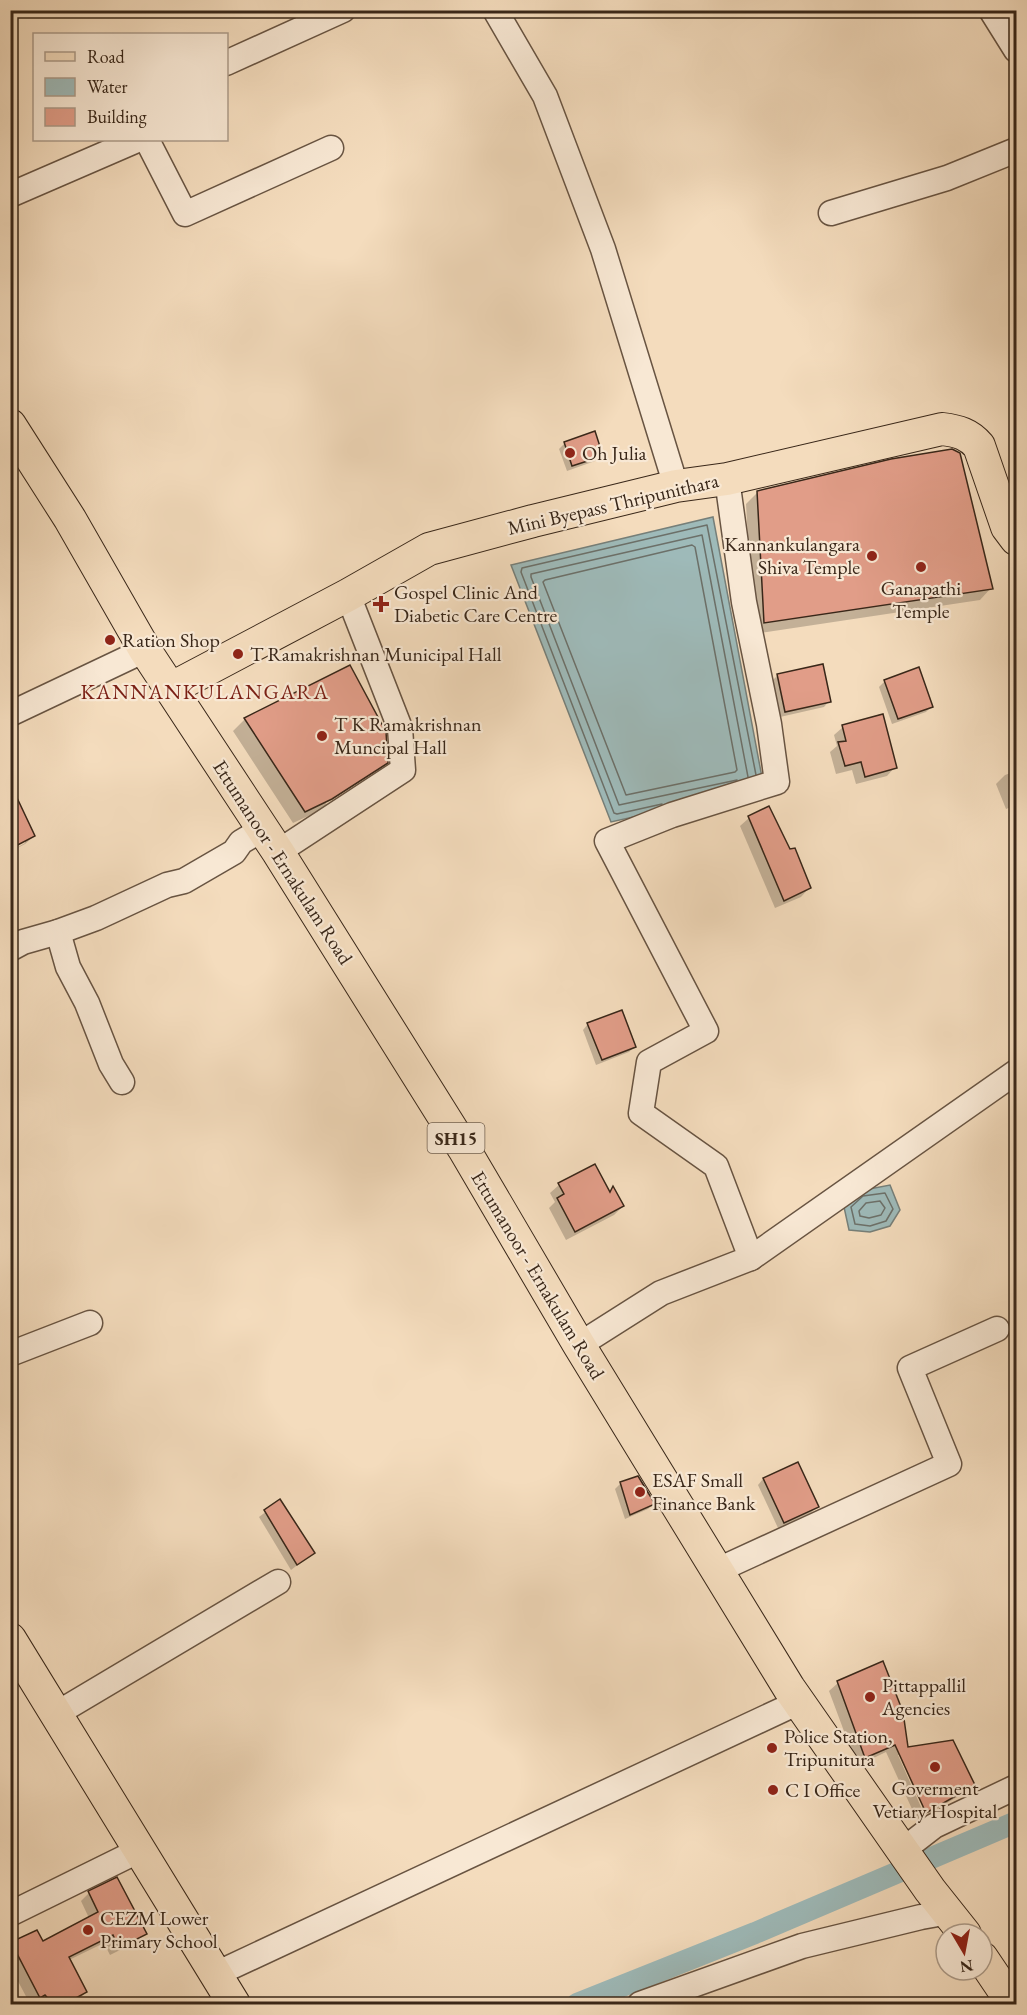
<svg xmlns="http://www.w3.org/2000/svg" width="1027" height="2015" font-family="'EB Garamond',serif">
	<rect width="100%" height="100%" fill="#f4dcbd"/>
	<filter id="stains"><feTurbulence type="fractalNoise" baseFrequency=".00333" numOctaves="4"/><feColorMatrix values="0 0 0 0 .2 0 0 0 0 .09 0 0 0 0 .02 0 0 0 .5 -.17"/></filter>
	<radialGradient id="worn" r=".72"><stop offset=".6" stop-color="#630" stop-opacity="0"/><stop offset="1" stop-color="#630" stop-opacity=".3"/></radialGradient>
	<g fill="#9ebab9" stroke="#767f79" stroke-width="1.5">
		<polygon points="713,517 764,788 611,822 511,565"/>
		<polygon points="890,1185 900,1210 890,1226 870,1232 849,1230 844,1207 859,1191"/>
	</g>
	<g fill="#0003" fill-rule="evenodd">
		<polygon points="565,443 601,455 595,461 567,471 559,449"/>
		<polygon points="758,492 991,588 980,600 753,634 746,504"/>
		<path d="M350,667L387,762L375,774L319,811L293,823L233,731L245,719ZM377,768V772L327,805L325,802Z"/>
		<polygon points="778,675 829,701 824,707 780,717 772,681"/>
		<polygon points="885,681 932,706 926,712 892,724 879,687"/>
		<polygon points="843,727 895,767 887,776 856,784 852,770 836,774 830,752 837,746 834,735"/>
		<polygon points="1016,771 1016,805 1006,809 996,784 1005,775"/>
		<polygon points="749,818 789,851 809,888 801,897 775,908 740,826"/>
		<polygon points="34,836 25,844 10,852 25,843 25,839"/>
		<polygon points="588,1024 634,1047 629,1052 596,1065 583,1030"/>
		<polygon points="594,1166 609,1192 613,1188 623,1206 614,1215 566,1240 549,1208 555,1202 550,1193 559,1185"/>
		<polygon points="797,1464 817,1506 812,1512 778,1528 758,1485 763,1479"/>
		<polygon points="637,1478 653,1504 648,1509 625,1519 615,1489 620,1484"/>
		<polygon points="280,1501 313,1553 291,1570 259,1517"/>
		<polygon points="838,1683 907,1748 973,1785 964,1793 928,1814 901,1755 898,1755 925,1816 917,1820 886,1752 857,1766 829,1691"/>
		<polygon points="89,1893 145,1934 136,1942 110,1955 104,1943 69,1960 86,1992 77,2001 70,2004 38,2004 36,2002 30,2004 10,1966 10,1944 43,1943 89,1918 81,1901"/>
	</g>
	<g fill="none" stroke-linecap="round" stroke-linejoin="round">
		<g stroke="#6c7069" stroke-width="1.5">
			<polygon points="692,545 695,547 737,770 735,772 626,795 543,582 545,580"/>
			<polyline points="737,780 619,805 531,577 531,574 702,535 748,777"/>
			<polyline points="662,804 617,814 614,813 521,572 522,568 707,525 756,775"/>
			<polygon points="885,1193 893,1209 886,1221 870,1226 855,1224 851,1207 863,1196"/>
			<polygon points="880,1201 885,1208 881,1215 869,1218 860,1216 859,1211 866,1203"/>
		</g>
		<polyline stroke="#9ebab9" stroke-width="22" points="577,2004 755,1933 1016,1822"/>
	</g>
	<g fill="#e19d88" stroke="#392719" stroke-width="1.5">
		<polygon points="595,431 603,456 572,466 564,442"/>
		<polygon points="952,449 960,453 993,589 764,623 757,491 891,459"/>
		<polygon points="823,664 831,702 785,712 777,674"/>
		<polygon points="350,665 386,732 388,763 332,799 305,812 244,718"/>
		<polygon points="919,667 933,707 898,719 884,680"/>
		<polygon points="883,714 897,768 865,777 861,762 845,766 838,742 846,741 842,725"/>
		<polygon points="10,783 35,836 10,849"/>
		<polygon points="769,806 790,849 795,848 811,888 784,901 748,816"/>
		<polygon points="622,1010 636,1047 602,1060 587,1023"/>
		<polygon points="595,1164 610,1192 613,1186 624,1206 575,1232 557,1198 564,1194 558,1183"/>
		<polygon points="798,1462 819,1507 784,1523 763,1478"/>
		<polygon points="638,1476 655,1504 630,1515 620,1482"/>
		<polygon points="280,1499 315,1553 297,1565 264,1510"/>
		<polygon points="883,1661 903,1712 908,1747 953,1740 975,1785 926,1813 895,1745 865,1758 837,1681"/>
		<polygon points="117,1877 147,1934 119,1948 113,1935 69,1957 87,1992 65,2004 53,2004 45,1995 40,1998 11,1942 37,1930 43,1941 98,1912 88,1891"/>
	</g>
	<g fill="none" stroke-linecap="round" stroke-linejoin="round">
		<defs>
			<g id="minor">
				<polyline points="495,10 545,96 603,249 676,486"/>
				<polyline points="991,10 1016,50"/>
				<polyline points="226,63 343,10"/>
				<polyline points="147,140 185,214 331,148"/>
				<polyline points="10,195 137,140"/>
				<polyline points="831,213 947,178 1016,150"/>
				<polyline points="10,714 145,650"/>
				<polyline points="278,852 403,770 400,728 348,595"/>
				<polyline points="58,932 68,967 87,1003 111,1064 122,1082"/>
				<polyline points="10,949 23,942 58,932 96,918 167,885 184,881 234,852 241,842 263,829"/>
				<polyline points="751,1258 1016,1072"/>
				<polyline points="579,1345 661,1293 751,1258 716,1166 641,1113 649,1062 706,1031 607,841 672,815 777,782 769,724 744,602 727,479"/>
				<polyline points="10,1354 90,1323"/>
				<polyline points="716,1571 949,1464 910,1368 997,1329"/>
				<polyline points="56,1714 278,1582"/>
				<polyline points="903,1850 934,1826 1016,1787"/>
				<polyline points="10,1914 140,1850"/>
				<polyline points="216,1974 799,1702"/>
				<polyline points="640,2004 802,1946 921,1917 949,1912"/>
			</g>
			<g id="major">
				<polyline points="10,425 70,519 145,650 278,852 464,1149 579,1345 789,1688 930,1890 965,1934"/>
				<path d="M172,688L348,595L429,549L533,521L676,486L727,479L942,429C958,431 969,434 979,446L1007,527L1016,539"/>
				<polyline points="10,1639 234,2004"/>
				<polyline points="982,1958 1013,2004"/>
			</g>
		</defs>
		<use href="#minor" stroke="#685442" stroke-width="27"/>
		<use href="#major" stroke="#392719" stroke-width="34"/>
		<use href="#minor" stroke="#f8e8d4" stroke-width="24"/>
		<use href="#major" stroke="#f4dcbd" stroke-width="32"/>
	</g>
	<g fill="#8f2418" stroke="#f8e8d4" stroke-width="2">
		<circle cx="570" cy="453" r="6"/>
		<circle cx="872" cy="556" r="6"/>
		<circle cx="921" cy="567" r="6"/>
		<path d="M378 595h6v6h6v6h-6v6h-6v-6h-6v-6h6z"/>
		<circle cx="110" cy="640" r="6"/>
		<circle cx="238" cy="654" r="6"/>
		<circle cx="322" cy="736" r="6"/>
		<circle cx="640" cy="1492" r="6"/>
		<circle cx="870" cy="1697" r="6"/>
		<circle cx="772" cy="1748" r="6"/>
		<circle cx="935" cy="1767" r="6"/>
		<circle cx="773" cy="1790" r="6"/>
		<circle cx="88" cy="1930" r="6"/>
	</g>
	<g text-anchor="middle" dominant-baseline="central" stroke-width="4.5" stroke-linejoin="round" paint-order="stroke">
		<rect fill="#f8e8d4" stroke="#726151" stroke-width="1.5" x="427.5" y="1123" width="57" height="30" rx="4.5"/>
		<g font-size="18" font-weight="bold" fill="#392719">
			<text x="456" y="1138">SH15</text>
		</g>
		<g font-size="20" fill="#392719" stroke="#f8e8d4" text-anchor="start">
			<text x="582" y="453">Oh Julia</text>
			<text x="860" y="544" text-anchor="end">Kannankulangara<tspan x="860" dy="23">Shiva Temple</tspan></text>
			<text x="921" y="588" text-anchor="middle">Ganapathi<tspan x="921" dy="23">Temple</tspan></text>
			<text x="394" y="592">Gospel Clinic And<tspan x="394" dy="23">Diabetic Care Centre</tspan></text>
			<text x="122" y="640">Ration Shop</text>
			<text x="250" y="654">T Ramakrishnan Municipal Hall</text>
			<text x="334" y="724">T K Ramakrishnan<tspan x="334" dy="23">Muncipal Hall</tspan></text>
			<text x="652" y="1480">ESAF Small<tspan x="652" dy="23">Finance Bank</tspan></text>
			<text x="882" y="1685">Pittappallil<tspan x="882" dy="23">Agencies</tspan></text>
			<text x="784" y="1736">Police Station,<tspan x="784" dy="23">Tripunitura</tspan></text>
			<text x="935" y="1788" text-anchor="middle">Goverment<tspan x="935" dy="23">Vetiary Hospital</tspan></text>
			<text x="785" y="1790">C I Office</text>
			<text x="100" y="1918">CEZM Lower<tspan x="100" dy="23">Primary School</tspan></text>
		</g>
		<g font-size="20" fill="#392719" stroke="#f8e8d4">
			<text transform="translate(613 504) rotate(-13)">Mini Byepass Thripunithara</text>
			<text transform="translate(283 862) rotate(57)">Ettumanoor - Ernakulam Road</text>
			<text transform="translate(538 1275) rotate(59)">Ettumanoor - Ernakulam Road</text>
		</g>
		<g font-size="21" letter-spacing="1.5" fill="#7a1f14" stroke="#f8e8d4">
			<text x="205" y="691">KANNANKULANGARA</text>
		</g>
	</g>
	<rect width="1027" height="2015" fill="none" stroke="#f4dcbd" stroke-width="36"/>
	<rect x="12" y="12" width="1003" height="1991" fill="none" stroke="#392719" stroke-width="3"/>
	<rect x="18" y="18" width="991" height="1979" fill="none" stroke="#392719" stroke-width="1.5"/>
	<rect x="33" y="33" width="195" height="108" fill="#f8e8d4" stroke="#ac9b89" stroke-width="1.5"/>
	<rect x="45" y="52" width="30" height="9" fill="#f4dcbd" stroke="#ac9b89" stroke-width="1.5"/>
	<text x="87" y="63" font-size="18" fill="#392719">Road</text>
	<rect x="45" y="78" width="30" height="18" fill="#9ebab9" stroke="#ac9b89" stroke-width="1.5"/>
	<text x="87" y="93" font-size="18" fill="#392719">Water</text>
	<rect x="45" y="108" width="30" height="18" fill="#e19d88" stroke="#ac9b89" stroke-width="1.5"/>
	<text x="87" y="123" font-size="18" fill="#392719">Building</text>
	<g transform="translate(964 1952) rotate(170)"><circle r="28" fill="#f8e8d4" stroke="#ac9b89" stroke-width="1.5"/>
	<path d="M0-4.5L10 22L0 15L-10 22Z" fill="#8f2418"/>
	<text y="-9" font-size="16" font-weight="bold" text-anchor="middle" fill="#392719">N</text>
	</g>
	<rect width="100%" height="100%" filter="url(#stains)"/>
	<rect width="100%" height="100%" fill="url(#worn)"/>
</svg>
